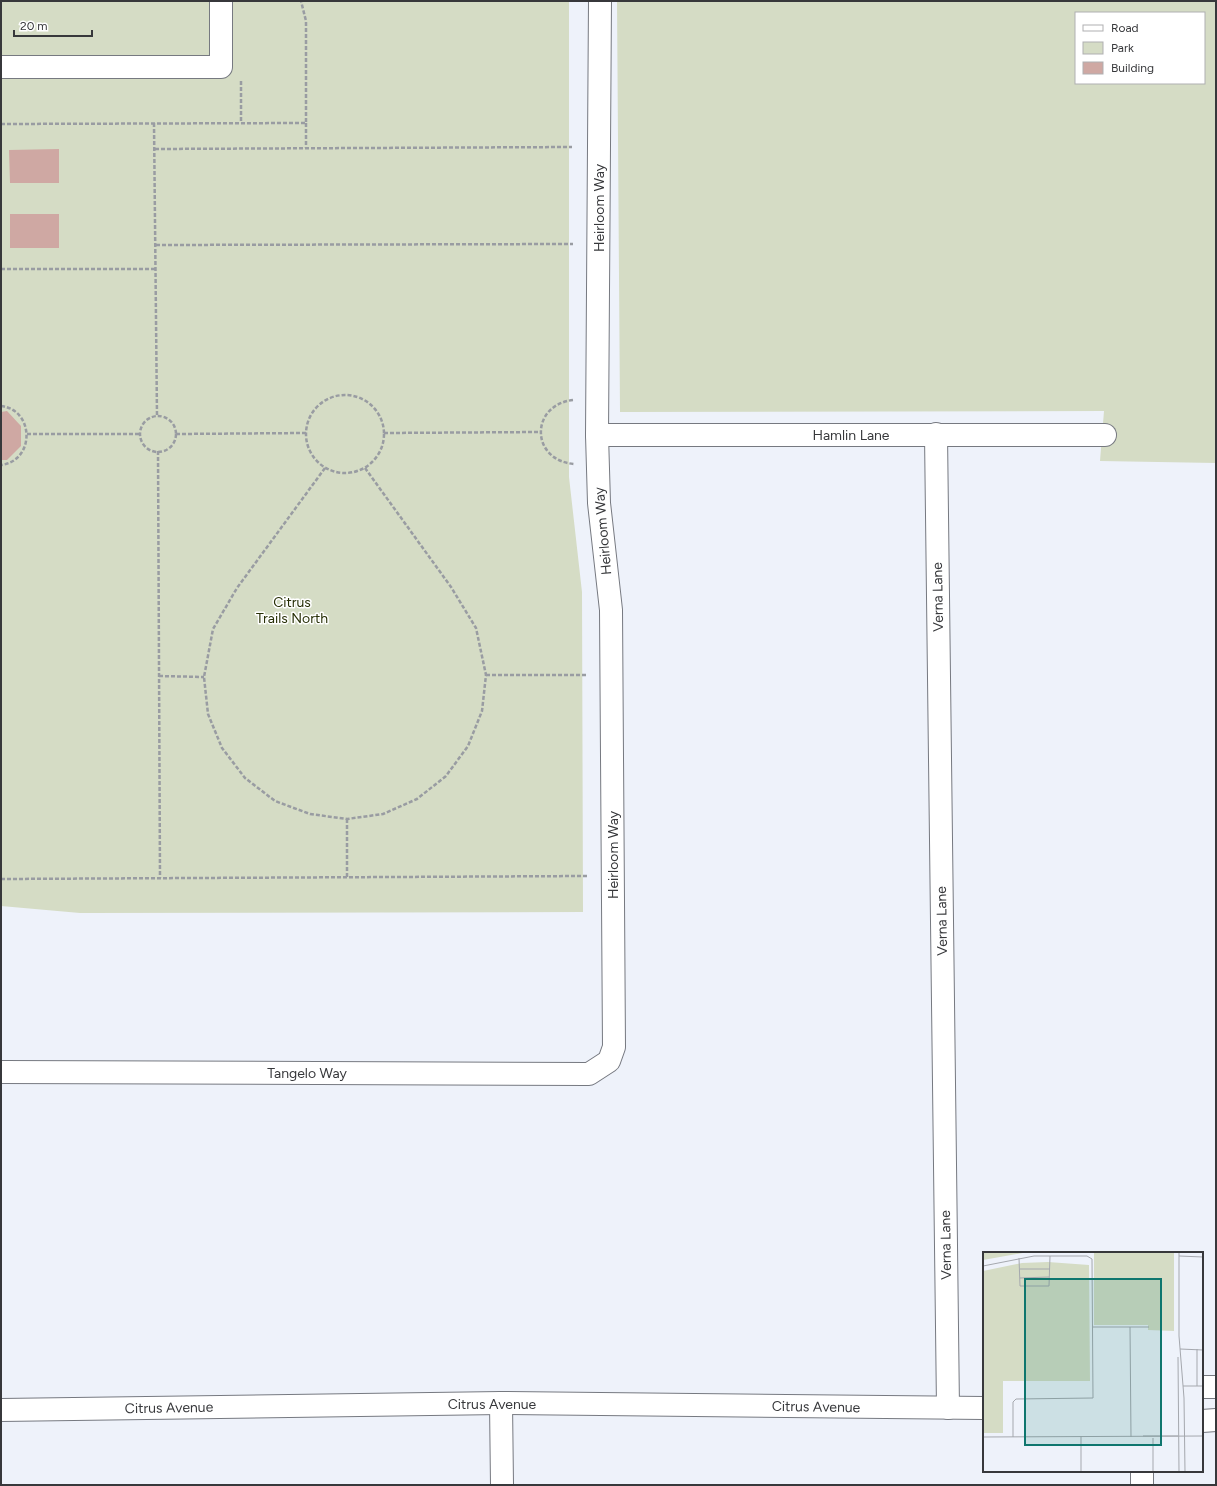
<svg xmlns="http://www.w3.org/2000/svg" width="1217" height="1486" font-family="Figtree,sans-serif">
	<rect width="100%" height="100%" fill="#eef2fa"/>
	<g fill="#d5dcc5" fill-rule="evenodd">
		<polygon points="1,1 569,1 569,477 582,592 583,912 80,913 1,906"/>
		<path d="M617,1H1216V463L1100,461L1104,411L620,412ZM1076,13H1204V83H1076Z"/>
	</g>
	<g fill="#cfa8a3">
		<polygon points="59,149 59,183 10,183 9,150"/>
		<rect x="10" y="214" width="49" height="34"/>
		<polygon points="7,411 21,426 21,446 7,460 1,460 1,412"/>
	</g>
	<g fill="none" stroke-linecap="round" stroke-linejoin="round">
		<defs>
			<g id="minor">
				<polyline points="1,67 221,67 221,1"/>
				<polyline points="936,434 948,1408"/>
				<polyline points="597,435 1105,435"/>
				<polyline points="1,1072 589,1074 609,1061 614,1047 611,610 599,503 597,435 600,1"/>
				<polyline points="1202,1387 1216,1387"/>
				<polyline points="501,1403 502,1485"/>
				<polyline points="1,1410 501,1403 984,1408"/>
				<polyline points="1202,1421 1216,1420"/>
				<polyline points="1142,1471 1142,1485"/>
			</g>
		</defs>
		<use href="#minor" stroke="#767980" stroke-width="24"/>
		<g stroke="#999ca2" stroke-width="2.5" stroke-dasharray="4 2" stroke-linecap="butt">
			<polyline points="241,81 241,123"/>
			<polyline points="154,123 157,416"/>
			<polyline points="306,123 306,148"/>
			<polyline points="1,124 306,123 306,21 301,1"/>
			<polyline points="155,149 572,147"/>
			<polyline points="156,245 573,244"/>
			<polyline points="1,269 156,269"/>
			<circle cx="345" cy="434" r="39"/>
			<path d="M573,400C530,405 530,460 574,464"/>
			<path d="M1,406C35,410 35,461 1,465"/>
			<circle cx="158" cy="434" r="18"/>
			<polyline points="384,433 540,432"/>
			<polyline points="27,434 140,434"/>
			<polyline points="176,434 306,433"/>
			<polyline points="158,451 160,878"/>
			<polyline points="325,468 237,588 213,629 204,677 208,714 222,748 245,778 275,801 310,814 347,819 383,814 417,799 446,776 468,746 482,711 486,675 476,628 451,587 365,468"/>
			<polyline points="486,675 586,675"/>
			<polyline points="159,676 204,677"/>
			<polyline points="347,819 347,877"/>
			<polyline points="1,879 587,876"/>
		</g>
		<use href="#minor" stroke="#fff" stroke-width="22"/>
	</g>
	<g text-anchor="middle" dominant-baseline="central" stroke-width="3" stroke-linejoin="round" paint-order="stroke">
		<g font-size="14" fill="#37383b" stroke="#fff">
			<text transform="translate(599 208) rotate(-90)">Heirloom Way</text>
			<text x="851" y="435">Hamlin Lane</text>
			<text transform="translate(603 531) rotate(-95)">Heirloom Way</text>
			<text transform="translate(938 597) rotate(-91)">Verna Lane</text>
			<text transform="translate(613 855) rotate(-90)">Heirloom Way</text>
			<text transform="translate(942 921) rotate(-91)">Verna Lane</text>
			<text x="307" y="1073">Tangelo Way</text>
			<text transform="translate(946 1245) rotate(-91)">Verna Lane</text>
			<text x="492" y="1404">Citrus Avenue</text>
			<text transform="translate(816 1407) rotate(1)">Citrus Avenue</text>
			<text transform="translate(169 1408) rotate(-1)">Citrus Avenue</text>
		</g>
		<g font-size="14" fill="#272f06" stroke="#fff">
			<text x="292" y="602">Citrus<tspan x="292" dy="16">Trails North</tspan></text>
		</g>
	</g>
	<g transform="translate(983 1252)">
		<rect width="220" height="220" fill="#eef2fa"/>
		<path d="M0,0H45L0,8ZM111,0H191V79L165,78V73H111ZM65,10L106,13L107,129H20V181H0V19L39,11Z" fill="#d5dcc5"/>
		<path fill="none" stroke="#a5a8ae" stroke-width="1" d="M196,0V84L201,146L202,220M196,4L220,5M36,6L37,34H66L67,4M0,14L51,4H104L109,7L110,146L33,147L30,150V185M37,17H67M37,26L66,25M109,75H166M147,75L148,185M197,97L220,98M214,97V134M195,105L196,220M200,134H220M98,184V220M160,184H195M0,185L220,184M170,186V220"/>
		<path fill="#0f766e" fill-opacity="0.15" stroke="#0f766e" stroke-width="2" d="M42,27H178V193H42Z"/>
		<rect width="220" height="220" fill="none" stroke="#37383b" stroke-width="2"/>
	</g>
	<rect width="1217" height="1486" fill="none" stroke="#37383b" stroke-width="4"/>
	<rect x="1075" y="12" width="130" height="72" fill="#ffffff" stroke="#afafb1"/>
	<rect x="1083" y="25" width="20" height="6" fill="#ffffff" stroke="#afafb1"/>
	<text x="1111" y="32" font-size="12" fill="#37383b">Road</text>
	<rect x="1083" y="42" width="20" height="12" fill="#d5dcc5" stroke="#afafb1"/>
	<text x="1111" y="52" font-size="12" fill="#37383b">Park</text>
	<rect x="1083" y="62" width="20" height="12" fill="#cfa8a3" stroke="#afafb1"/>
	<text x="1111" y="72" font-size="12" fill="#37383b">Building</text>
	<path d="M14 30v6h78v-6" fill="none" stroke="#37383b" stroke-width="2"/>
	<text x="20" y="30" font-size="12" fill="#37383b" stroke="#ffffff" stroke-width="3" paint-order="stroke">20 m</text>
</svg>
